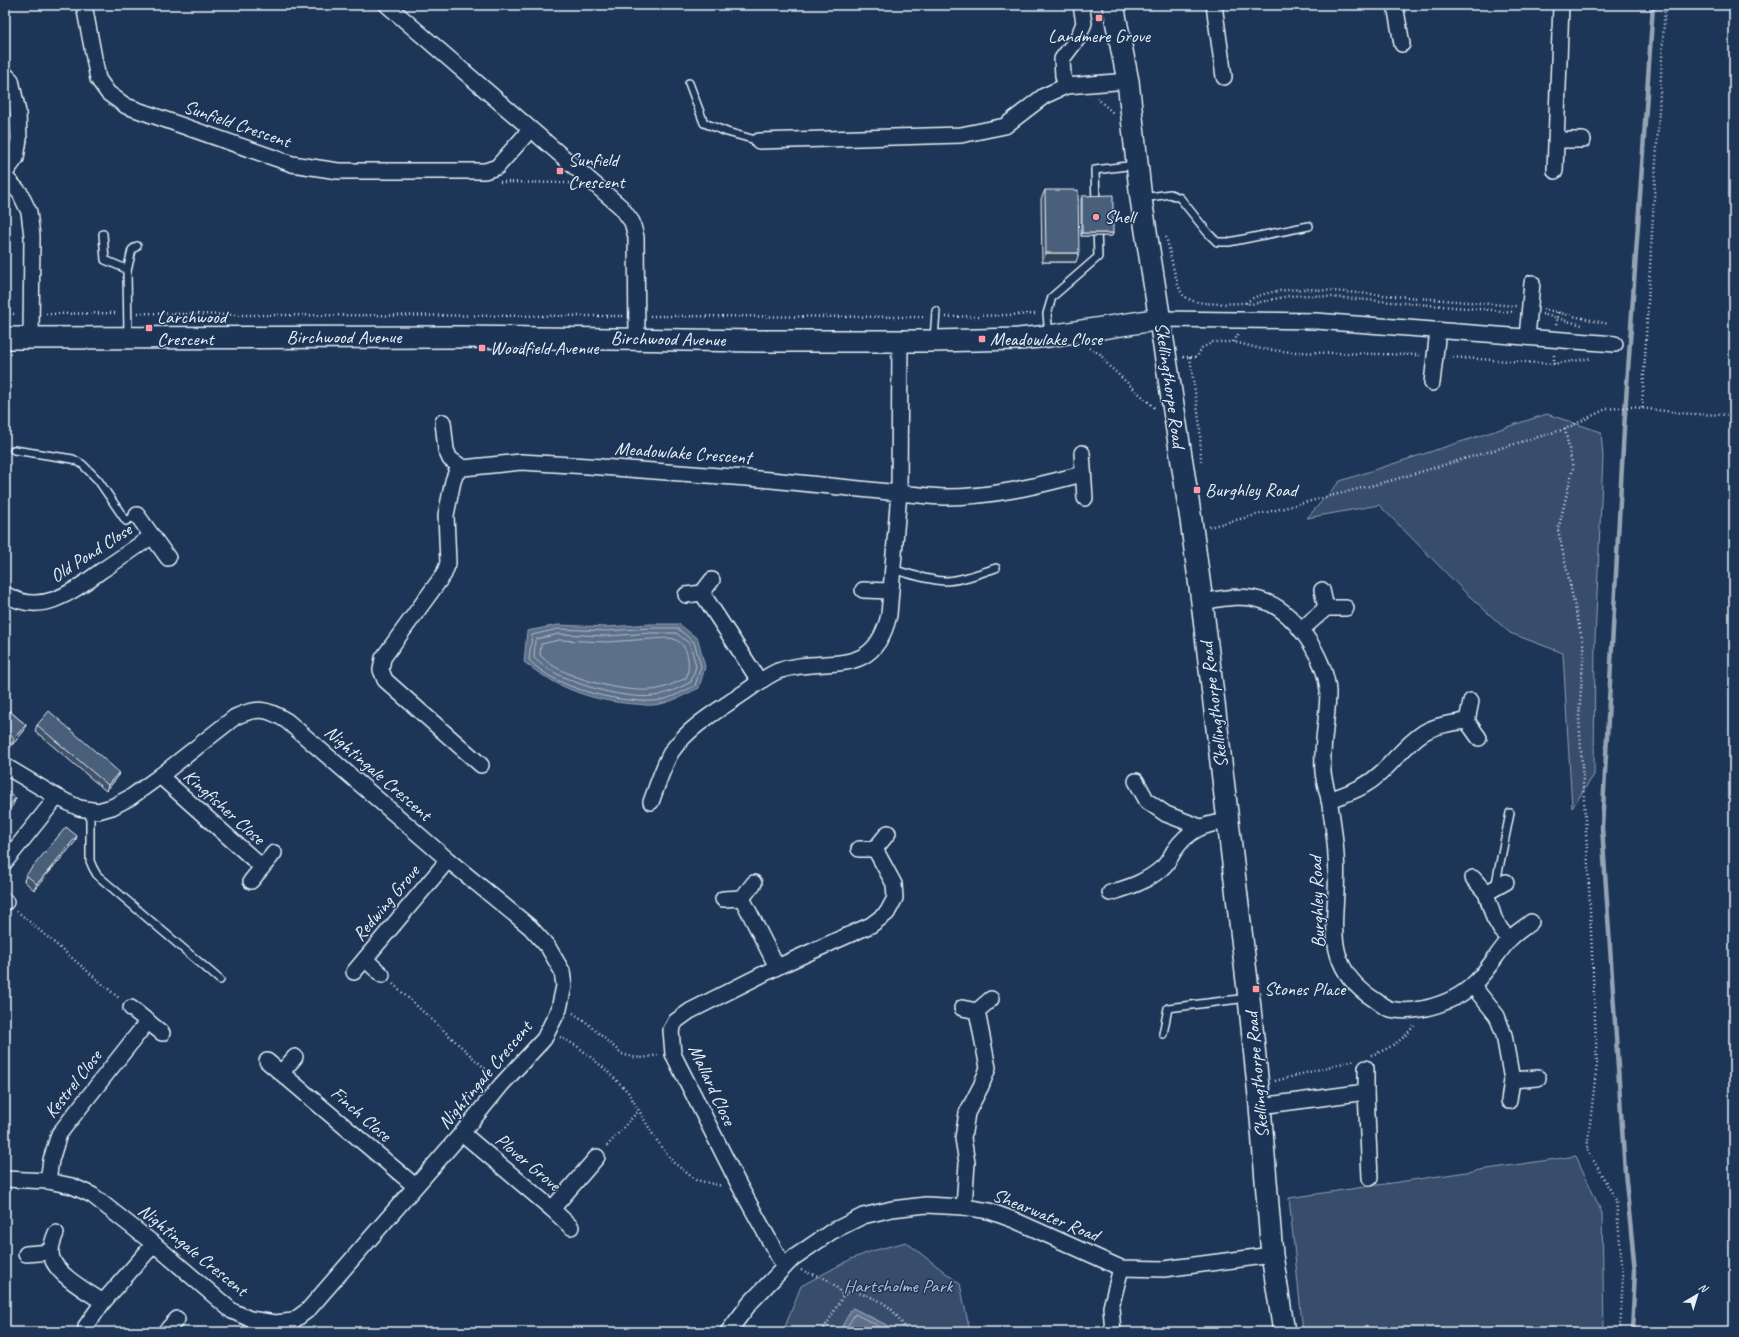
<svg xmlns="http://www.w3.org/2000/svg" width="1739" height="1337" font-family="Caveat,sans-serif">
	<rect width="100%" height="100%" fill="#1d3557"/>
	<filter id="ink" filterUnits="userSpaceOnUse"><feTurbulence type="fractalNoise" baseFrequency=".025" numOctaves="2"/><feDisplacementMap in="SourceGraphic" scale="8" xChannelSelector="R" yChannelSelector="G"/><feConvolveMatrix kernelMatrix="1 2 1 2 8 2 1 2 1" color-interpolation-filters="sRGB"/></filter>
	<g filter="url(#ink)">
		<g fill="#374d6c" stroke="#909fb2">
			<polygon points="1547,414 1601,432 1603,457 1595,640 1594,775 1572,808 1563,653 1510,633 1467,594 1379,505 1307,518 1340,481"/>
			<polygon points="1576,1156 1602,1213 1604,1332 1303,1332 1289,1198"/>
			<polygon points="906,1242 960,1284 970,1332 889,1332 887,1325 853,1308 839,1332 783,1332 801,1286 851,1259 872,1251"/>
		</g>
		<g fill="#5d7089" stroke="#95a4b5">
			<path d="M651,624H679L698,639L705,667L699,688C684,695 669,704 653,705C647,706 640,704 634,704C592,701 557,688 524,662L527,631L558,625L606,627Z"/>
			<polygon points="852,1308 887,1326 889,1332 839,1332"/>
		</g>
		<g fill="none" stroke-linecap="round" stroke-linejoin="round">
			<g stroke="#b0bdcc" stroke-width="1">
				<path d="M651,628H677L694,642L701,666L695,686C681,692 667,701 652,701C613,702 555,688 529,660L532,635L558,629L607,631Z"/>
				<path d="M651,633H676L690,644L696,666L691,682C679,688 667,694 654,696C622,700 556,681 534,658L535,640L536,639L559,634L607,636Z"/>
				<path d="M651,639C658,639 668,637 674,639C689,645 691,665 686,678C675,683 664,689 651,690C622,692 560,678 540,655L541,644L559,640L607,642Z"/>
				<polyline points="844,1332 855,1314 883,1328 885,1332"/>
			</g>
			<polyline stroke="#95a4b5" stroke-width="4.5" points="1632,1332 1635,1271 1625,1172 1602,827 1624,429 1653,5"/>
			<defs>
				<g id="lane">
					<polyline points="689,83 704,123 727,132 759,141"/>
					<polyline points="1143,198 1170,194 1180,198 1208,233 1217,242 1229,242 1309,226"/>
					<polyline points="1096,205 1095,170 1135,165"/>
					<polyline points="103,234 105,260 124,268 127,271 128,336"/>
					<polyline points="127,271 132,250 137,246"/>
					<polyline points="1049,335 1047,314 1052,297 1098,257 1097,228"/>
					<polyline points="934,339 936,311"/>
					<polyline points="14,450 73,459 82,464 98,480 126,521 137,515"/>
					<path d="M892,569C909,574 927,580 944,581C961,581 980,573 996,568"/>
					<polyline points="90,810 90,861 93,868 97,875 220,980"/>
					<polyline points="1495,888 1510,813"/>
					<polyline points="1163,1034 1168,1008 1247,998"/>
				</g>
				<g id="street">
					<polyline points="84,5 98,79 108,93 126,106 292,164 338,171 485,171 497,167 530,130"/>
					<polyline points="387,5 621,207 632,222 636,237 637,339"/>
					<polyline points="1214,5 1224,77"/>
					<polyline points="1395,5 1402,44"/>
					<polyline points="5,74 11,80 18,112 19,139 16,158 5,173"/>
					<polyline points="1066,86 1063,76 1062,59 1078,38 1084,23 1081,5"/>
					<polyline points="1557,140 1583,140"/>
					<polyline points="759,141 961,135 1005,126 1044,96 1066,86 1128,81"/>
					<polyline points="1555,171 1561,5"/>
					<polyline points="5,177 20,193 29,212 32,236 31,338"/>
					<polyline points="1161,319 1316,321 1615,344"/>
					<polyline points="1527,337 1532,283"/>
					<path d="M900,340L899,493C914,494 930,497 945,497C992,497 1037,486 1082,474"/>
					<polyline points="1432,383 1438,330"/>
					<polyline points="443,422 446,450 450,459 463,468"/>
					<polyline points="1082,453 1085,498"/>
					<polyline points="137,515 168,558"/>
					<polyline points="863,590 890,591"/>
					<polyline points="1322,590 1326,608 1346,608"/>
					<polyline points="702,593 760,682"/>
					<path d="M5,594C41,617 72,592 101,571C118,560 135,548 152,536"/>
					<polyline points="686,595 702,593 712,580"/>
					<path d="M1202,602C1220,599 1241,594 1260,600C1293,608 1326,658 1328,691C1328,718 1321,745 1323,772C1324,781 1327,790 1329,799C1332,817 1335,836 1336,855C1341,912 1315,962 1375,1000C1379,1003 1385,1008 1390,1009C1410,1014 1436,1007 1454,998C1480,985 1491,961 1509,940C1515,933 1524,928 1531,922"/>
					<polyline points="1301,630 1326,608"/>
					<polyline points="1471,701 1467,721 1479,738"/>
					<path d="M481,765L385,680L381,670L383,658L444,574L448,563L446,515L453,481L456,473L463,468L521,462L588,466L771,480L899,493L889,615C873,683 825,654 778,671C766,676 754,686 742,694C717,711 690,726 672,751C665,761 656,789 651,802"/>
					<path d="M5,766L57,797L79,808L98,811L112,807L131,797L160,776L235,717C257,707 267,708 287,721L448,860L530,927L548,947L562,971L564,986L559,1009L544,1039L502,1084L462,1133L308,1310L293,1321L275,1323L250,1319L232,1311L154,1244L92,1195L72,1186L48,1181L5,1179"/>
					<polyline points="160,776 262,867"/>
					<polyline points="1136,781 1147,801 1166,814 1200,827"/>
					<path d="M1329,800C1340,796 1353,792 1363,786C1387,773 1400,748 1423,733C1436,725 1452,723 1467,721"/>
					<polyline points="859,849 875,849 888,833"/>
					<polyline points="5,862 57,797"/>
					<polyline points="1473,878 1486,893 1494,918 1501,930 1510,939"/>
					<polyline points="251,881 274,853"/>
					<path d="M1110,893C1130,887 1146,882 1162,868C1167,864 1171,856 1174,851C1188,830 1204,824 1228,821"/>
					<polyline points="1486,893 1506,882"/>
					<polyline points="742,898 777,967"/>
					<polyline points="723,899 742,898 754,883"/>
					<polyline points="5,901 6,902"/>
					<polyline points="365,959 382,975"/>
					<polyline points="354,972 448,860"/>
					<polyline points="1473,986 1497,1016 1504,1035 1512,1080 1509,1101"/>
					<polyline points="131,1008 162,1033"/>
					<polyline points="962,1008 977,1011 991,999"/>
					<polyline points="267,1061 415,1186"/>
					<polyline points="282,1072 295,1057"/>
					<polyline points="1512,1080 1538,1078"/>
					<polyline points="1366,1092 1370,1178"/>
					<polyline points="1260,1106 1366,1092 1366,1068"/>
					<polyline points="462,1133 552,1209 597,1157"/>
					<polyline points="48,1181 51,1160 59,1134 148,1021"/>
					<polyline points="964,1207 967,1163 963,1138 967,1113 981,1086 988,1068 977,1011"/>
					<polyline points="552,1209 571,1227"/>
					<path d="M56,1233C53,1240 49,1250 52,1258C57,1275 88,1292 103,1302"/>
					<polyline points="26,1254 51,1252"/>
					<polyline points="784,1267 739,1185 673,1054 671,1030 676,1021 690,1011 777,967 871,925 887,913 895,898 894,884 875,849"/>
					<polyline points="86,1332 86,1326 103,1302 154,1244"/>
					<polyline points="165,1332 177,1319"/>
					<polyline points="728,1332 750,1303 793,1258 831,1232 863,1216 892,1209 926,1205 964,1207 989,1211 1014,1220 1121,1268 1164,1269 1272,1255"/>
					<polyline points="1113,1332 1111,1307 1121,1268"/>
				</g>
				<g id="secondary">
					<polyline points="1113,5 1128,81 1141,199 1191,520 1202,602 1249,998 1260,1106 1272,1255 1284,1332"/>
					<polyline points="5,338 462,337 758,341 934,341 1018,339 1049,336 1161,319"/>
				</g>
			</defs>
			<use href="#lane" stroke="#e8f1f8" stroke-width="10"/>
			<use href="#street" stroke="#e8f1f8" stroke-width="18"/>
			<use href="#secondary" stroke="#e8f1f8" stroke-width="24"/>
			<g stroke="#e8f1f8" stroke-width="2.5" stroke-dasharray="1 3" stroke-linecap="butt">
				<polyline points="1097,98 1114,114"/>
				<polyline points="500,182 569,183"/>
				<path d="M1166,237C1170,249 1176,289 1184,296C1197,307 1230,303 1246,303L1251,304L1289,296L1307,295L1515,312"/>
				<path d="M1246,303C1258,291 1292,289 1309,289L1516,306"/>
				<polyline points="1543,309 1608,324"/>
				<polyline points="138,313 240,315 623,316"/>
				<polyline points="5,314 17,314"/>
				<polyline points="46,314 117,313"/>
				<polyline points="1542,314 1582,325"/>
				<polyline points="650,316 925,317"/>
				<polyline points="946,317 1037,314"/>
				<polyline points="1556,325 1558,311"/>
				<polyline points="1234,342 1238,334"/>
				<polyline points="1089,348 1100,354 1109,366 1156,409"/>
				<polyline points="1183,357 1197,357 1202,348 1213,342 1234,342 1261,349 1291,352 1420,355"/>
				<polyline points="1190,357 1200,427 1201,461"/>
				<polyline points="1449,357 1554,364 1592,358"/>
				<polyline points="1554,364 1554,353"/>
				<polyline points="1642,408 1665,5"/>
				<polyline points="1565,429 1573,468 1558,530 1584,648 1579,717 1588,866 1597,1063 1587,1149 1616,1200 1623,1275 1620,1332"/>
				<polyline points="1209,527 1393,480 1565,429 1606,409 1632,407 1690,414 1734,415"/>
				<polyline points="17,911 120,999"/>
				<polyline points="393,984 492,1075"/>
				<polyline points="573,1013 586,1022 622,1054 632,1057 643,1058 658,1055"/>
				<polyline points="560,1037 577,1046 605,1069 628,1092 655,1138 674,1163 696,1180 722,1186"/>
				<path d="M1371,1055C1388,1050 1405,1039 1415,1024"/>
				<polyline points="1275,1081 1355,1060"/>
				<polyline points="607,1146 638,1111"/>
				<path d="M801,1270C822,1279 829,1275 843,1296"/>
				<path d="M822,1332L843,1296L851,1291C881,1299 892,1304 907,1332"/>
			</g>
			<use href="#lane" stroke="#1d3557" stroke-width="7"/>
			<use href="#street" stroke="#1d3557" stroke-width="15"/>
			<use href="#secondary" stroke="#1d3557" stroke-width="21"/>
		</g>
		<g fill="#3f5169" stroke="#e8f1f8">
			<polygon points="1045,190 1076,262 1042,262 1041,199"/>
			<polygon points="1082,196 1112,236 1081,236 1081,199"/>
			<polygon points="5,707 26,725 24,731 12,745 5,738"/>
			<polygon points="37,725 119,772 117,778 106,791 35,731"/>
			<polygon points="75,842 34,890 24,881 26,875"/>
		</g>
		<g fill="#334255" stroke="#e8f1f8">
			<polygon points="1082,233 1113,233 1112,236 1081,236"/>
			<polygon points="1046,253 1079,253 1076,262 1042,262"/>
			<polygon points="26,725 24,731 12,745 14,738"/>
			<polygon points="119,772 117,778 106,791 108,785"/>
			<polygon points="16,798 13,805 5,814 5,811"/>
			<polygon points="77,836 75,842 34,890 37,884"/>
		</g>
		<g fill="#495e7a" stroke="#e8f1f8">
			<polygon points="1045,190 1078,190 1079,253 1046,253"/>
			<polygon points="1113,195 1113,233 1082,233 1082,196"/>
			<polygon points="5,707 26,725 14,738 5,730"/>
			<polygon points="49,711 119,772 108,785 37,725"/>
			<polygon points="5,789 16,798 5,811"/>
			<polygon points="66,827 77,836 37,884 26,875"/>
		</g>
	</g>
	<g fill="#ff9aa2" stroke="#1d3557" stroke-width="1.5">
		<rect x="1095" y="14" width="8" height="8" rx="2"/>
		<rect x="556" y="167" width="8" height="8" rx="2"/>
		<circle cx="1096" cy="217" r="4"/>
		<rect x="145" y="324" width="8" height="8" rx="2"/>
		<rect x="978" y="335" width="8" height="8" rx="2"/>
		<rect x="478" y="344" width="8" height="8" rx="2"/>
		<rect x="1193" y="486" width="8" height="8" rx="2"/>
		<rect x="1252" y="985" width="8" height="8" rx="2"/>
	</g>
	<g text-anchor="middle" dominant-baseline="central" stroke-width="3" stroke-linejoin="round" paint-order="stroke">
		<g font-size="19" fill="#e8f1f8" stroke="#1d3557" text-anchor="start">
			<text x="1099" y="36" text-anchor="middle">Landmere Grove</text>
			<text x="568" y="160">Sunfield<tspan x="568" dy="22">Crescent</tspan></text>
			<text x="1104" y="217">Shell</text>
			<text x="157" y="317">Larchwood<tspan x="157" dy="22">Crescent</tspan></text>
			<text x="990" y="339">Meadowlake Close</text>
			<text x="490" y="348">Woodfield Avenue</text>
			<text x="1205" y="490">Burghley Road</text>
			<text x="1264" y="989">Stones Place</text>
		</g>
		<g font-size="19" fill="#e8f1f8" stroke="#1d3557">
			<text transform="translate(237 124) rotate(19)">Sunfield Crescent</text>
			<text x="344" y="337">Birchwood Avenue</text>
			<text transform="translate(668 339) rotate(1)">Birchwood Avenue</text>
			<text transform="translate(1170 385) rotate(82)">Skellingthorpe Road</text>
			<text transform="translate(683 453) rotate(4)">Meadowlake Crescent</text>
			<text transform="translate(91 553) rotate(-33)">Old Pond Close</text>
			<text transform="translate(1214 705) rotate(-97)">Skellingthorpe Road</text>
			<text transform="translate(378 773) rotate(41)">Nightingale Crescent</text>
			<text transform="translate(224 807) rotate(42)">Kingfisher Close</text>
			<text transform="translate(1317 902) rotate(-92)">Burghley Road</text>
			<text transform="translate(386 903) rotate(-50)">Redwing Grove</text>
			<text transform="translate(485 1075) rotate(-50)">Nightingale Crescent</text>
			<text transform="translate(1257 1075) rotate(-95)">Skellingthorpe Road</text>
			<text transform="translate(73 1084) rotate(-52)">Kestrel Close</text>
			<text transform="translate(712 1085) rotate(65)">Mallard Close</text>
			<text transform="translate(361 1114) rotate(41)">Finch Close</text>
			<text transform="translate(528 1162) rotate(40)">Plover Grove</text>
			<text transform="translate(1046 1215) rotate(22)">Shearwater Road</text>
			<text transform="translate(193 1250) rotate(39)">Nightingale Crescent</text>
		</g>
		<g font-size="19" fill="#b3c0ce" stroke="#1d3557">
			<text x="898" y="1286">Hartsholme Park</text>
		</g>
	</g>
	<rect width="1739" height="1337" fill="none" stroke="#1d3557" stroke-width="20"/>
	<rect x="10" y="10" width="1719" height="1317" fill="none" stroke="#e8f1f8" stroke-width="1.5" filter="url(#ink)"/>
	<g transform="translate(1697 1295) rotate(38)" stroke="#1d3557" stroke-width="3" paint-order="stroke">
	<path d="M0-3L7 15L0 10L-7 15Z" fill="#e8f1f8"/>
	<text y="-6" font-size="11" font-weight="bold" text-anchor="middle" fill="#e8f1f8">N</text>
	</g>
</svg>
